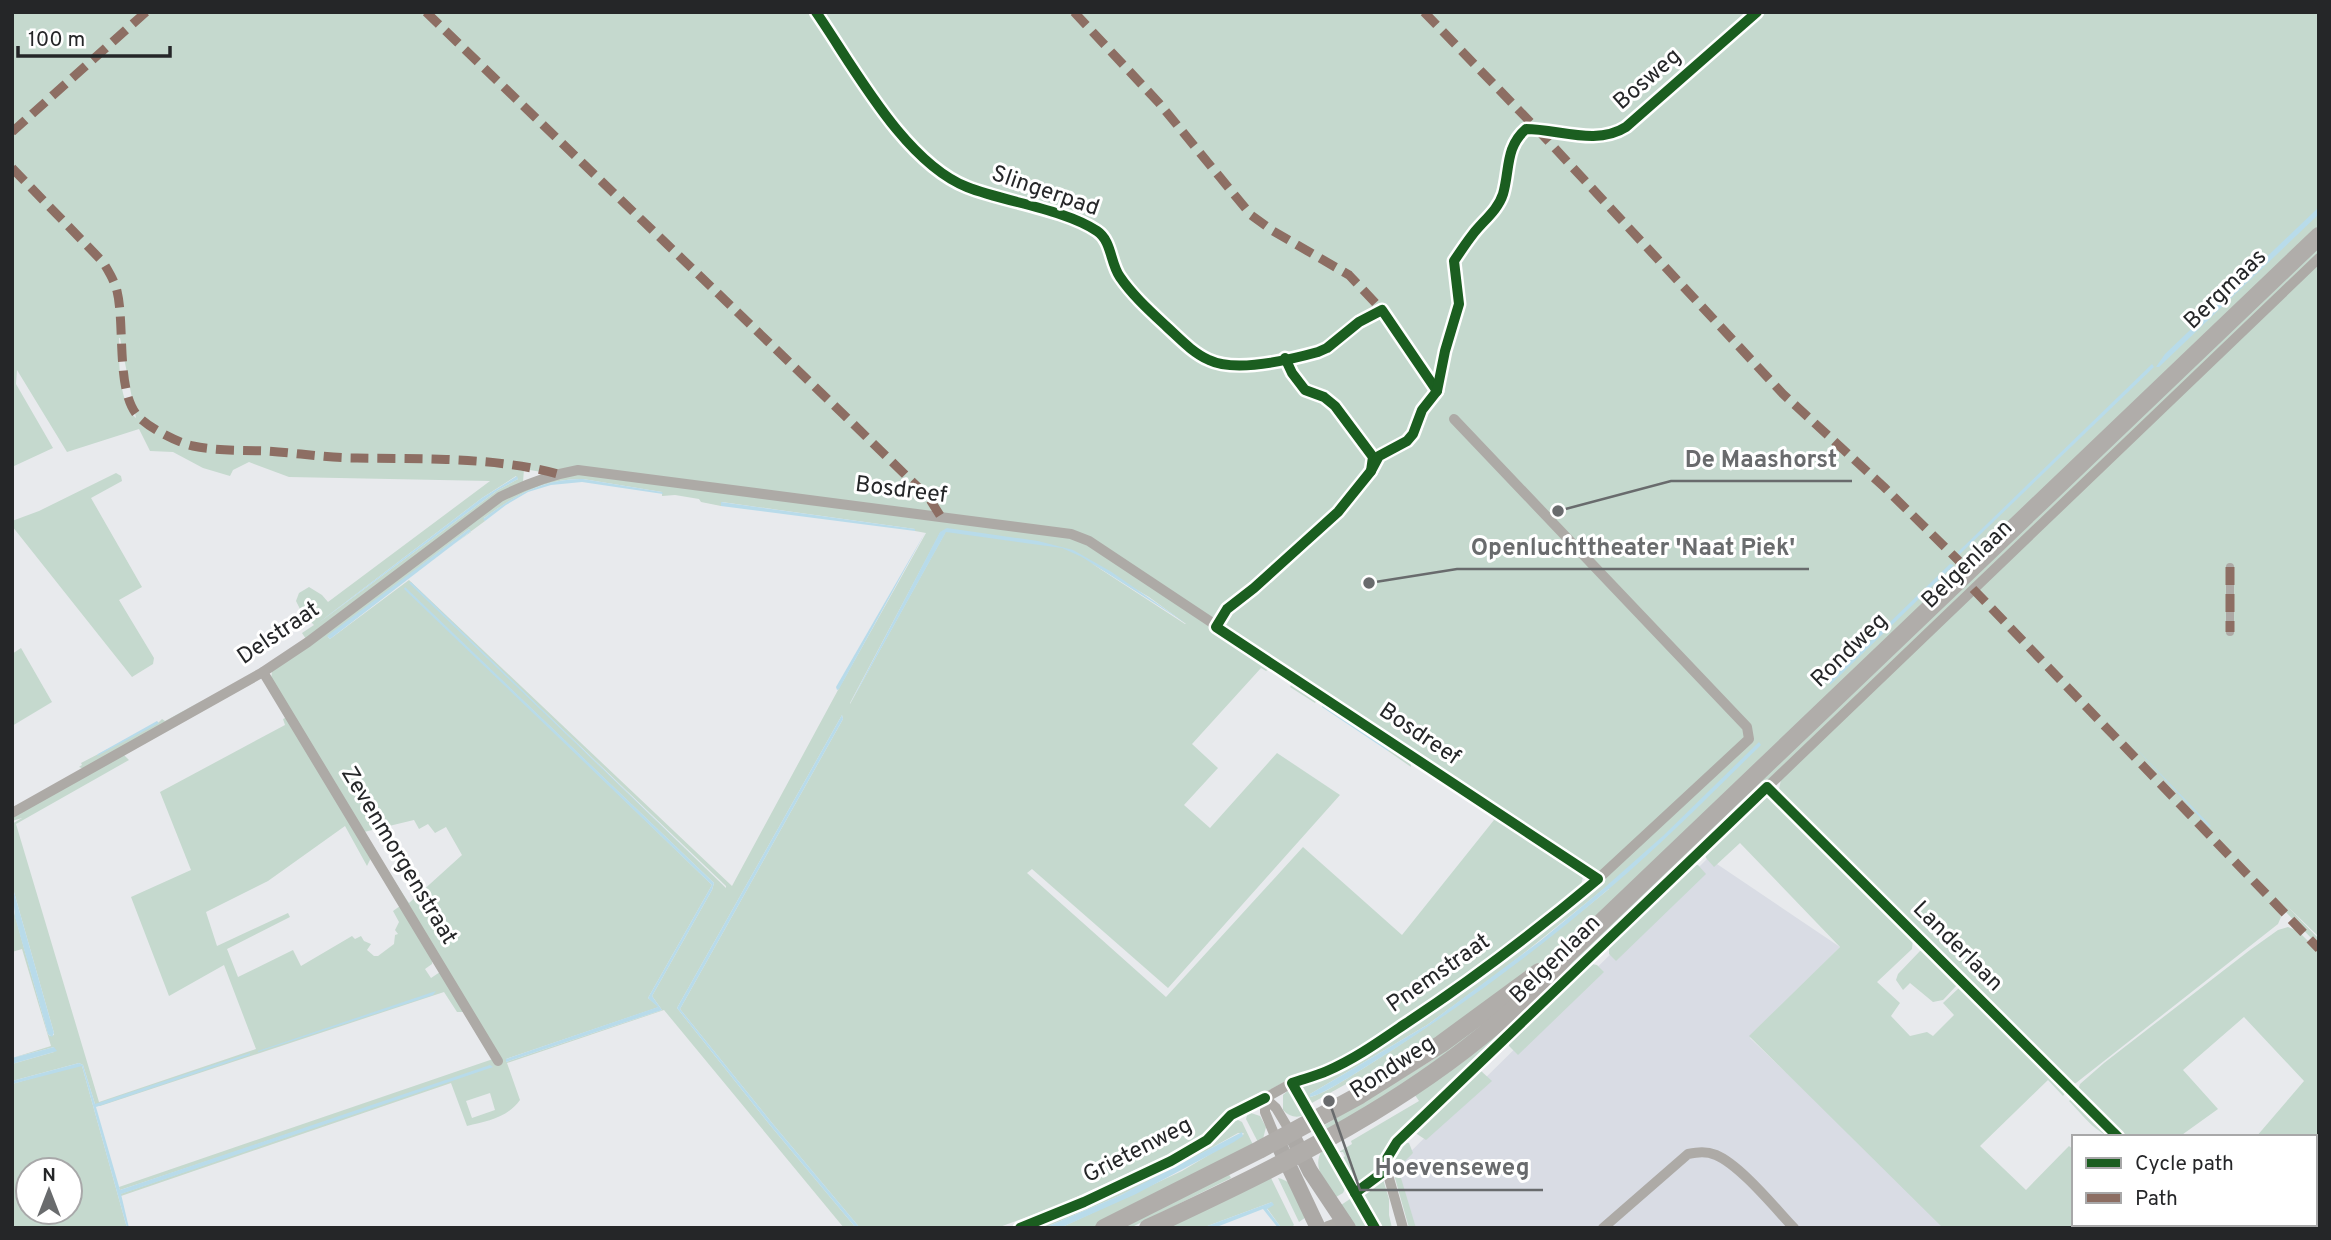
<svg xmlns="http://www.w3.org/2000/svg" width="2331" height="1240" font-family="Overpass,sans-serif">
	<rect width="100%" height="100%" fill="#e8eaed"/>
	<polygon fill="#d9dce4" points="1708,858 1840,947 1750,1038 1949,1228 1411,1228 1395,1167"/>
	<g fill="#c5d9ce" fill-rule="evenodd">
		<path d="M12,12H2319V937L2284,903L2319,939V946L2280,906L2277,909L2281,917L2278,924L2076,1083L2070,1085L1799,815L1779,790L1781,779L1775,773L1388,1145L1382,1154L1380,1171L1357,1184L1342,1159L1345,1156L1343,1152H1339L1352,1144L1351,1141L1419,1101L1415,1095L1514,1014L1771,768L1764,760L1741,777L1714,803L1677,844L1525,978L1459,1027L1352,1089L1348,1083L1310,1104L1301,1088L1302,1084C1344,1070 1378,1046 1414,1021C1479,979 1539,932 1598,882L1413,756L1362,726L1410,758L1411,767L1388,751L1389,749L1323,704L1324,703L1318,699L1315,703L1290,687L1292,683L1269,669L1266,671L1261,668L1192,744L1218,768L1184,805L1210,828L1277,753L1340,795L1168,988L1032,869L1027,873L1166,997L1303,847L1402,935L1494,820L1492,818L1495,815L1578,869L1583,877L1580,889L1500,953L1449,990L1351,1055L1319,1070L1288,1080L1244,1104L1243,1101L1223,1115L1210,1131L1170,1154L1061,1204L997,1228H860L772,1123L680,1009L843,719L842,715L677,1008L770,1125L856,1228H844L664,1010L507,1063L520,1100C507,1118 487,1121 467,1126L451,1083L121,1196L120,1194L492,1066L120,1190L119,1187L493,1059L497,1062L500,1061L375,857L377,855L409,903L462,855L446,827L435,833L428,824L419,829L414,820L364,832L374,850L371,849L271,680L272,671L498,503L526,487L565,476L524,469L523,482L491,500L306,639L302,633L314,625L302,613L296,601L299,593L309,587L322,595L328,602L490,481L289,477L249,462L233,470L230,476L203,468L173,452L150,451L139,429L67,452L17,370L16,384L53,448L12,467ZM119,338H120L136,418C118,402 119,360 119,338ZM516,476L518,479L498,490L317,624L482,498ZM583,479L662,492V496L675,495L699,499L701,502L721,506L722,502L915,529V531L926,533L838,690L732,886L409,580L330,639L328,637L469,529L471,532L454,544L485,521L484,518C514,496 544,478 583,479ZM940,533H945L850,704V703ZM1091,563L1149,597L1186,624H1185ZM409,582L726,886V888ZM404,587L714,883L712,890L652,996L662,1010L506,1062V1059L659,1007L648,998L712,885ZM1606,887L1609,889C1533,951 1457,1009 1375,1061C1360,1070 1325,1094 1310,1097V1094L1427,1025L1509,965ZM490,1093L495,1110L472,1118L466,1101Z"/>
		<polygon points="116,473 121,476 122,481 91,498 142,587 119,600 154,658 153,664 132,677 12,526 12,521 39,511"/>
		<polygon points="21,648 52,702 12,726 12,654"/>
		<polygon points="205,699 84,769 79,767 82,765 81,763 158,723 162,719 165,721"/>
		<polygon points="287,717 371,858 367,866 345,826 268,881 206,912 217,946 288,913 290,917 227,949 238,977 293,950 301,966 352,936 355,939 361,936 364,941 371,944 367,950 374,956 378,956 394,944 395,935 398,934 395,930 399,922 393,911 400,906 433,958 432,964 425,969 431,978 440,972 465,1012 457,1012 444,992 100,1106 95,1104 83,1065 79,1063 12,1081 12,1064 54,1052 54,1047 12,1058 51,1046 22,949 12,952 12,905 48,1034 50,1036 54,1035 54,1033 12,885 12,824 22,818 12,821 12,816 123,754 129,760 16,824 99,1102 256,1049 224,965 169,996 131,897 191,870 160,792 285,725 283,719"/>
		<polygon points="1763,796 1773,799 1913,938 1912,949 1877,982 1900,1003 1891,1016 1910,1036 1927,1032 1933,1036 1954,1015 1943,1003 1961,986 2067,1091 2063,1096 2048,1080 1980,1146 2026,1190 2069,1146 2074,1150 2074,1224 2191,1224 2194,1228 1943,1228 1749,1036 1840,947 1740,843 1714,867 1706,858 1705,853"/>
		<polygon points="1693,865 1698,865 1706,874 1616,961 1609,954 1609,944"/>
		<polygon points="2288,927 2298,931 2319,952 2319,1187 2315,1183 2315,1137 2256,1137 2304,1081 2244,1017 2183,1070 2218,1109 2179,1137 2122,1137 2077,1093 2080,1084 2104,1063 2250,950 2278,930"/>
		<polygon points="1920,951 1925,951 1958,984 1943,1000 1933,1002 1910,983 1903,990 1896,980 1898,974"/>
		<polygon points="1592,964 1597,965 1604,972 1518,1055 1509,1046 1509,1041 1587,965"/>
		<polygon points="1484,1022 1486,1030 1327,1133 1323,1126 1434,1059"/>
		<path d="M79,1065L82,1066L127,1228H12V1084ZM28,1170H70V1212H28Z"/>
		<polygon points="1477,1071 1481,1071 1492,1081 1426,1140 1414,1132"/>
		<path d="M1291,1088L1306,1114C1297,1119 1290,1117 1283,1110V1095Z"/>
		<path d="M2074,1097L2114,1137C2099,1137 2080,1112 2069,1101Z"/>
		<polygon points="1248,1112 1260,1116 1266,1127 1263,1139 1259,1144 1246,1119"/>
		<polygon points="1234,1118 1242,1122 1255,1149 1092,1228 1060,1228 1182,1171 1244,1134 1243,1133 1238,1133 1174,1169 1121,1195 1044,1228 1029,1228 1086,1204 1188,1156 1211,1142 1221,1129"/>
		<polygon points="1403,1142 1409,1143 1413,1153 1398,1168 1416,1228 1409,1228 1391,1164 1394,1153"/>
		<path d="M1325,1146L1347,1184L1343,1193L1336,1197C1325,1181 1309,1165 1325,1146Z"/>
		<polygon points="1227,1171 1231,1178 1130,1228 1110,1228"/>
		<polygon points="1382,1176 1389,1199 1389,1215 1392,1228 1377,1228 1360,1196 1361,1191"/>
		<polygon points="1271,1178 1294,1225 1291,1228 1278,1228 1280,1226 1267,1208 1272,1202 1202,1228 1165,1228"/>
		<path d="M1278,1178C1295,1181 1301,1201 1309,1215L1299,1222Z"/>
		<polygon points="1353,1197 1356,1197 1373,1228 1355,1228 1341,1205"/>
		<polygon points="2210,1224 2269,1224 2265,1228 2213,1228"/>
	</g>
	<g fill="#b8dbea">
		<polygon points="2319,207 2319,214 2159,367 2156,367 2165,354"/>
		<polygon points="2152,364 2154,367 1959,555 1958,552"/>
		<polygon points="517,476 518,479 498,490 317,624 482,498"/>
		<path d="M583,479L662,492L663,494L582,482L551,485L528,492L506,505L485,521L483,519C513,496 544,478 583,479Z"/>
		<polygon points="721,502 915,529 915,531 721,506"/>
		<polygon points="947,528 1038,541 1073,550 1110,571 1187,624 1082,557 1062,548 946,532 850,704 940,532"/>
		<polygon points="469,529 471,531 330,639 327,636"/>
		<polygon points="926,531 839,689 837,690 836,687"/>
		<polygon points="1950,564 1954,565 1830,685 1830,680"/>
		<polygon points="411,582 726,888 409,583"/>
		<polygon points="405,587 714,883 712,890 652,996 662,1010 506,1062 506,1059 658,1007 648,998 712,885 404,589"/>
		<polygon points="1323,704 1390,749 1388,751 1322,707"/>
		<polygon points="842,715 843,719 680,1009 772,1123 860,1228 856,1228 770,1125 677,1008"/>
		<polygon points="157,721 159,723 97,756 98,754"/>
		<path d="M1759,742L1761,745C1711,794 1663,843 1610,888C1540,948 1466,1003 1388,1053C1371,1063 1326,1094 1310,1097V1094L1427,1025L1540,941L1603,889L1664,835Z"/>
		<polygon points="2132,744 2211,826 2209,827"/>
		<polygon points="12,885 54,1033 52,1037 48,1034 15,917"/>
		<polygon points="436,991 433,995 258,1052 258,1051"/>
		<polygon points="54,1047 57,1051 54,1052 12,1064 12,1058"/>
		<polygon points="250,1053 250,1055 96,1107 120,1190 490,1065 493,1067 121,1194 129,1228 127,1228 82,1066 12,1084 12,1081 79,1063 83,1065 95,1104"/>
		<polygon points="1242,1132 1243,1136 1234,1142 1136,1194 1060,1228 1044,1228 1121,1195"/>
		<polygon points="1272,1202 1274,1205 1267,1209 1280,1226 1278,1228 1263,1209 1214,1228 1202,1228"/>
	</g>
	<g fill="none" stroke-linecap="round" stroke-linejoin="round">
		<polyline stroke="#adaaa6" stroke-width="8" points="2230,567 2230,632"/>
		<g stroke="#adaaa6" stroke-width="10">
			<polyline points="263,672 498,1061"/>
			<polyline points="1767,787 2118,1137"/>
			<path d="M12,813L263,672L308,642L500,497C526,484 550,475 578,470L1071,534L1089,541L1598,879"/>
			<polyline points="1265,1098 1292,1083 1326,1072 1352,1058 1462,985 1546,922 1598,879 1749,739 1747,727 1454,419"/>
			<polyline points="1265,1098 1265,1112 1277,1141"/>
			<polyline points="1265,1098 1276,1108 1291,1133"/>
			<polyline points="2206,1224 2209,1228"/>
			<polyline points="1403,1228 1385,1164 1389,1151 1397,1142 2319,258"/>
			<path d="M1603,1228L1688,1154C1698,1152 1706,1151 1716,1155C1740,1165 1775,1208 1794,1228"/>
		</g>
		<polyline stroke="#adaaa6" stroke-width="14" points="1328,1228 1345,1222"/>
		<g stroke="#aca9a6" stroke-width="16">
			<polyline points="1291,1133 1310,1171 1348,1228"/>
			<polyline points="1277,1141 1318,1228"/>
		</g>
		<g stroke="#b0adaa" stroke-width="18">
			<polyline points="1104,1228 1259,1150 1360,1095 1441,1044 1539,972"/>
			<path d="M1148,1228C1298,1158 1455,1082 1566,956L2319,236"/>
		</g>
		<g stroke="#8d6e63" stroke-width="9" stroke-dasharray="18 9" stroke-linecap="butt">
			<polyline points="426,12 842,413 929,498 941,517"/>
			<polyline points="1074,12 1159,103 1251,215 1273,231 1349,275 1382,310"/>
			<polyline points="1424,12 1537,129 1783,394 1884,487 1959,561"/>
			<polyline points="12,132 146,12"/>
			<path d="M12,168L103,262C109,272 114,280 117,291C125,323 116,390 137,415C147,427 178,443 193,446C217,451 243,450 267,451C297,453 327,458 357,458C422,459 496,457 558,474"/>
			<polyline points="2230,567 2230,632"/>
			<polyline points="1973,589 2319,949"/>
		</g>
		<defs>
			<g id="cycleway">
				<path d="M816,12C854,67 904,162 967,187C1005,202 1064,209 1097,231C1112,241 1110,263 1120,277C1133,296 1151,312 1167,327C1180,339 1193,353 1209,360C1236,373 1289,360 1318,352L1327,348L1359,322L1382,310L1437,391"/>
				<polyline points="1285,358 1292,373 1305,390 1324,397 1335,406 1373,457 1371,471"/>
				<polyline points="1355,1193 1386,1170 1386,1160 1397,1142 1767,787 2118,1137"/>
				<polyline points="1020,1228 1084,1202 1171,1161 1207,1140 1231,1115 1265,1098"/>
				<path d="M1375,1228L1292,1083C1303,1079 1316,1076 1327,1071C1355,1059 1380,1041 1405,1024C1472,980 1536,931 1598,879L1216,627L1227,609L1254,588L1338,512L1371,471L1379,456L1407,441L1413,434L1422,410L1437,391L1445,351L1459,304L1454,261C1460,252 1466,243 1473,234C1483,221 1498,210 1503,194C1510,170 1505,147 1526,129C1559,129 1596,146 1626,127L1757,12"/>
			</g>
		</defs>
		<use href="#cycleway" stroke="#fff" stroke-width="15"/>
		<use href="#cycleway" stroke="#1b5e20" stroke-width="10"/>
	</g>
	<g text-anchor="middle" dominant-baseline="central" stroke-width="6" stroke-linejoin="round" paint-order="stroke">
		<g font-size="23" fill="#252628" stroke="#fff">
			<text transform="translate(1648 80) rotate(-41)">Bosweg</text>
			<text transform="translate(1045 192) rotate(19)">Slingerpad</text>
			<text transform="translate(2226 290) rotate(-44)">Bergmaas</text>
			<text transform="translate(901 491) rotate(7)">Bosdreef</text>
			<text transform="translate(1968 565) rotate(-44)">Belgenlaan</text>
			<text transform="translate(279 634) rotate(-34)">Delstraat</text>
			<text transform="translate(1850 651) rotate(-44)">Rondweg</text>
			<text transform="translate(1419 735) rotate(34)">Bosdreef</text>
			<text transform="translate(398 856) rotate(59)">Zevenmorgenstraat</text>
			<text transform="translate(1957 947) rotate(45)">Landerlaan</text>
			<text transform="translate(1556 960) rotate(-44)">Belgenlaan</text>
			<text transform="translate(1439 974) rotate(-35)">Pnemstraat</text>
			<text transform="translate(1393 1068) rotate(-33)">Rondweg</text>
			<text transform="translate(1138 1151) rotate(-27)">Grietenweg</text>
		</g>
	</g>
	<path fill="none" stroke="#696b6d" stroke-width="2.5" d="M1558 511L1671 481H1852M1369 583L1457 569H1809M1329 1101L1360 1190H1543"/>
	<g fill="#696b6d" stroke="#fff" stroke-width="2.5">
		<circle cx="1558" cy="511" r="7"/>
		<circle cx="1369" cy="583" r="7"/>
		<circle cx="1329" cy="1101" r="7"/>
	</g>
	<g font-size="24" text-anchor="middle" font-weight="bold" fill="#696b6d" stroke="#fff" stroke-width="6" stroke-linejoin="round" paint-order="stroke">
		<text x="1761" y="467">De Maashorst</text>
		<text x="1633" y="555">Openluchttheater 'Naat Piek'</text>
		<text x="1452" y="1175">Hoevenseweg</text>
	</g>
	<rect width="2331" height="1240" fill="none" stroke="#252628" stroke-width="28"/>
	<rect x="2072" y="1135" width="245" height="91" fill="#ffffff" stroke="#a8a8a9" stroke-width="2"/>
	<rect x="2086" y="1158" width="35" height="10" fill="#1b5e20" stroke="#a8a8a9" stroke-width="2"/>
	<text x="2135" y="1170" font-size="21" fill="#252628">Cycle path</text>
	<rect x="2086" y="1193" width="35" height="10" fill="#8d6e63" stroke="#a8a8a9" stroke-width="2"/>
	<text x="2135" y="1205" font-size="21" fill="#252628">Path</text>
	<g transform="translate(49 1191)"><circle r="33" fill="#ffffff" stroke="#a8a8a9" stroke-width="2"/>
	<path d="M0-5L12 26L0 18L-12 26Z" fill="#696b6d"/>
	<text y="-10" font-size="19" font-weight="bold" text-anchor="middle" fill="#252628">N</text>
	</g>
	<path d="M18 46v10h152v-10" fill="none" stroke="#252628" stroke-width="3.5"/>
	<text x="28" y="46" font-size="21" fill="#252628" stroke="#ffffff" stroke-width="5" paint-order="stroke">100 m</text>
</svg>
